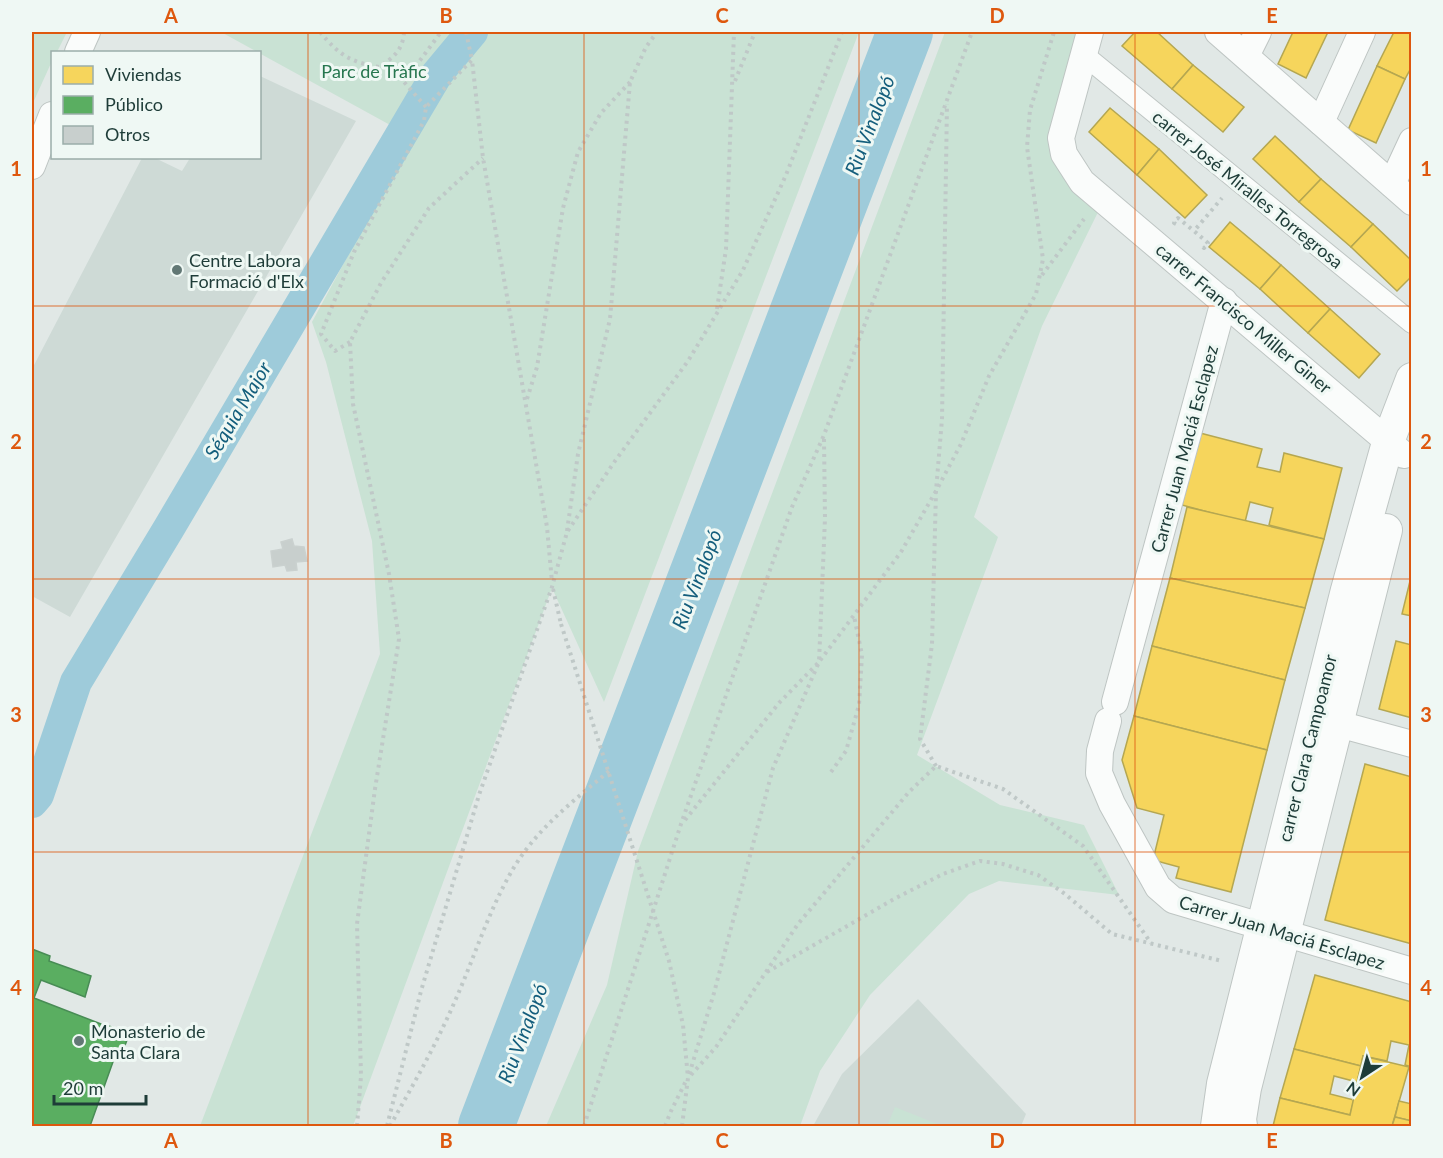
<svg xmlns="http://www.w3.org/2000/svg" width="1443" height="1158" font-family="Lato,sans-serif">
	<rect width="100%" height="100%" fill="#e1e8e6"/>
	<g fill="#cedad6">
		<polygon points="260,76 356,121 70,617 32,596 32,369 142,158 155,158 182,171 190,158 260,158"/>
		<polygon points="918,999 1026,1114 1021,1126 813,1126 842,1074"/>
	</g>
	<g fill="#c9e2d4">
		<polygon points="32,32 67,32 57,52 52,52 52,61 32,105"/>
		<polygon points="221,32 859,32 604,702 552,588 353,1126 200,1126 380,654 372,541 326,362 312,322 412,137"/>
		<polygon points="945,32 1083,32 1051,157 1077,188 1100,208 1042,326 974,517 998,537 917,755 1000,805 1084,825 1119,895 999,881 969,894 870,995 820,1071 800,1126 546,1126 607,985 638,851"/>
		<polygon points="895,1107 942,1126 887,1126"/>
	</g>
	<g fill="#f6d55c" stroke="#b5a751" stroke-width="1.5">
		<polygon points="1135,32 1157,32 1193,65 1172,89 1122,46"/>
		<polygon points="1293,32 1328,32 1306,78 1278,64"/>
		<polygon points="1394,32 1412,32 1412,66 1405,79 1377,66"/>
		<polygon points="1193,65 1244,107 1223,132 1172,89"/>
		<polygon points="1377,66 1405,79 1376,143 1348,130"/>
		<polygon points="1110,108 1159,149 1137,175 1089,132"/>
		<polygon points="1275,136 1321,179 1299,202 1253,159"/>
		<polygon points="1159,149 1207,195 1185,218 1137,175"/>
		<polygon points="1321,179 1373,224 1351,247 1299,202"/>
		<polygon points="1230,222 1281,265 1260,289 1209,247"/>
		<polygon points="1373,224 1412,261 1412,276 1397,291 1351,247"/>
		<polygon points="1281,265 1330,309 1308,333 1260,289"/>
		<polygon points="1330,309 1380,354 1359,378 1308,333"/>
		<polygon points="1200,433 1262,449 1257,467 1280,472 1284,453 1342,468 1324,539 1269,525 1273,508 1250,502 1245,522 1182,505"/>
		<polygon points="1187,507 1324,539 1305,608 1170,578"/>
		<polygon points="1170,578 1305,608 1285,680 1152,646"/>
		<polygon points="1410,581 1412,581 1412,616 1402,614"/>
		<polygon points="1396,641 1412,645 1412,718 1379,709"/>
		<polygon points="1152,646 1285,680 1267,750 1134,716"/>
		<polygon points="1134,716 1267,750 1231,892 1176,878 1179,867 1153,860 1164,815 1137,808 1122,760"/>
		<polygon points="1365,764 1412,777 1412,944 1325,920"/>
		<polygon points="1315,975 1412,1002 1412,1067 1405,1065 1409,1045 1391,1041 1387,1061 1363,1056 1361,1066 1294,1049"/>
		<polygon points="1294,1049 1361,1066 1357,1082 1334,1076 1330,1094 1354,1100 1350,1115 1280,1098"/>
		<polygon points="1363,1056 1409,1067 1392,1126 1273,1126 1280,1098 1350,1115"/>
		<polygon points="1399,1101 1412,1104 1412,1121 1395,1117"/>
		<polygon points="1395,1117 1412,1121 1412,1126 1392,1126"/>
	</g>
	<polygon fill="#5aae61" stroke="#488c55" stroke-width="1.5" points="32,949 50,956 49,961 91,976 85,997 41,980 34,998 101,1024 130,1032 121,1056 109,1051 107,1057 114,1059 90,1126 32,1126"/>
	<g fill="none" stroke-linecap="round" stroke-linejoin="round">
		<polyline stroke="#9ecbda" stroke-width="32" points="32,802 38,795 76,682 169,528 437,74 472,32"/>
		<polyline stroke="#9ecbda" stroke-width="56" points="486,1126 905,32"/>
	</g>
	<polygon fill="#c8cfcd" stroke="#cad1cf" stroke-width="1.5" points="292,539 294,546 304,547 307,561 296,562 297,570 287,571 285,565 273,567 271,551 283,549 281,542"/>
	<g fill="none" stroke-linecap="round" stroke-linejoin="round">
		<defs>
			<polyline id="pedestrian" points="1084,55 1412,323"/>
			<g id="minor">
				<polyline points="1090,32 1061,138 1064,154 1082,182 1404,455"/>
				<polyline points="1218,32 1412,202"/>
				<polyline points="78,52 87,32"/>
				<polyline points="1246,56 1258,32"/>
				<polyline points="1321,122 1362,32"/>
				<polyline points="32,166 52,115"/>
				<polyline points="1392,184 1412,141"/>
				<polyline points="1115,702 1224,301"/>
				<polyline points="1320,719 1412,744"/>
				<polyline points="1108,721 1100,751 1099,773 1112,804 1158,887 1173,900 1412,971"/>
			</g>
			<g id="tertiary">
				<polyline points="1217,1126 1223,1084 1347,590 1389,439 1412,379"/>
				<polyline points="1241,1126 1240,1119 1245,1088 1386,530"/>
			</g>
		</defs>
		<use href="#pedestrian" stroke="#bec5c3" stroke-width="22"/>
		<use href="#minor" stroke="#bec5c3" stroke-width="28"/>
		<use href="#tertiary" stroke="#bec5c3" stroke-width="34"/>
		<g stroke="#bfc8c7" stroke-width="4" stroke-dasharray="3 4.5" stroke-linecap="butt">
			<path d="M320,32C339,55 350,62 379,67C393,58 403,50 404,32"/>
			<polyline points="466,32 472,60"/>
			<polyline points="735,81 755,32"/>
			<polyline points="426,107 404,82 441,32"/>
			<polyline points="1176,224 1174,223 1178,218 1194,231"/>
			<polyline points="1203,247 1204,248 1208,243 1194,231 1222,198"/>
			<polyline points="1042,275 1084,219"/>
			<polyline points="717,309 726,249 734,32"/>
			<polyline points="350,342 335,351 321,334 354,252 424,121 426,107 472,60 483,158 547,527 552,582"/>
			<polyline points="527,399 537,367 563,208 578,152 601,113 630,82"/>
			<polyline points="567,531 578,454 610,319 630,82 646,47 657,32"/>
			<polyline points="553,589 561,624"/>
			<polyline points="936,766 920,739 932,644 936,491 961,444 989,376 1036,294 1043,259 1027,147 1030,110 1054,32"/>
			<polyline points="831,772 846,751 859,705 862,655 854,616"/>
			<polyline points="685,820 779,703 819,662 825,518 824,439"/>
			<polyline points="767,972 894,899 943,874 980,861 1003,864 1038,875 1065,894 1112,934 1222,961"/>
			<polyline points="691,1075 716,1047 798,924 909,792 936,766 1003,789 1083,846 1151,943"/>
			<polyline points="357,1126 361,1076 357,924 375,789 399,639 389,574 353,404 350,342 381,283 429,208 483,158"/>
			<polyline points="387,1126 421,991 479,795 552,587 567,532 615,461 688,361 743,270 786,175 842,32"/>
			<path d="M390,1126C413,1085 436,1045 455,1001C475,956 490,906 516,864C540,826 576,799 609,771"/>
			<polyline points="584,1126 681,824 792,507 824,435 972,32"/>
			<polyline points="665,1126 671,1111 686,1081"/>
			<polyline points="682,1126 688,1078 714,993 773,768 819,662 901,552 936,491 942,419 947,104"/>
		</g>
		<use href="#pedestrian" stroke="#fafcfb" stroke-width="20"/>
		<use href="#minor" stroke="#fafcfb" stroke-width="26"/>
		<use href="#tertiary" stroke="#fafcfb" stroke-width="32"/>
		<polyline stroke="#bfc8c7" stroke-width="4" stroke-dasharray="3 4.5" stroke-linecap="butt" points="561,624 669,961 683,1025 688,1078"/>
	</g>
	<path fill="none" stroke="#de580e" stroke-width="1.5" stroke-opacity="0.55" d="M308,32V1126M584,32V1126M859,32V1126M1135,32V1126M32,306H1412M32,579H1412M32,852H1412"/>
	<g fill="#627875" stroke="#eff8f4" stroke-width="2">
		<circle cx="177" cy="270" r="6"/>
		<circle cx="79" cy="1041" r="6"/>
	</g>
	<g text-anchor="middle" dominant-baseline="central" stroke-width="6" stroke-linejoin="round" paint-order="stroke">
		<g font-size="18" fill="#26764f" stroke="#eff8f4">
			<text x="374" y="71">Parc de Tràfic</text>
		</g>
		<g font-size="18" fill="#1e3c38" stroke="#eff8f4">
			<text transform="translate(1248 189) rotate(39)">carrer José Miralles Torregrosa</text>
			<text transform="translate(1244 318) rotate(40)">carrer Francisco Miller Giner</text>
			<text transform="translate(1184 449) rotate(-75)">Carrer Juan Maciá Esclapez</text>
			<text transform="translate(1307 748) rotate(-76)">carrer Clara Campoamor</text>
			<text transform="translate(1282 932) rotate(17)">Carrer Juan Maciá Esclapez</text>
		</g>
		<g font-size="18" fill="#1e3c38" stroke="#eff8f4" text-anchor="start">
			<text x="189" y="260">Centre Labora<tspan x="189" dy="21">Formació d'Elx</tspan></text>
			<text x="91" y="1031">Monasterio de<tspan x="91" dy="21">Santa Clara</tspan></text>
		</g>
		<g font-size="20" font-style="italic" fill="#145e7c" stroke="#eff8f4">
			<text transform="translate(869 125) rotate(-69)">Riu Vinalopó</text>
			<text transform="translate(237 410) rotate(-59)">Séquia Major</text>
			<text transform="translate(696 579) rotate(-69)">Riu Vinalopó</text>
			<text transform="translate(522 1033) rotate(-69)">Riu Vinalopó</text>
		</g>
	</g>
	<rect width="1443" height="1158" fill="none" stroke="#eff8f4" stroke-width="66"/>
	<rect x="51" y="51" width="210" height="108" fill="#eff8f4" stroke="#9bada9" stroke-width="1.5"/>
	<rect x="63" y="66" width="30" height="18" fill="#f6d55c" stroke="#9bada9" stroke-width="1.5"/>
	<text x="105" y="81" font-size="18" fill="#1e3c38">Viviendas</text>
	<rect x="63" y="96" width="30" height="18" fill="#5aae61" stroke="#9bada9" stroke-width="1.5"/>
	<text x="105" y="111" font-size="18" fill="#1e3c38">Público</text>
	<rect x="63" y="126" width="30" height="18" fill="#c8cfcd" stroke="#9bada9" stroke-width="1.5"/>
	<text x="105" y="141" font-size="18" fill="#1e3c38">Otros</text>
	<g transform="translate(1362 1077) rotate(216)" stroke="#eff8f4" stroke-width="4.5" paint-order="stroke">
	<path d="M0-4.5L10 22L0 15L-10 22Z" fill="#1e3c38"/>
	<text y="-9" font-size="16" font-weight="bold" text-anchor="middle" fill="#1e3c38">N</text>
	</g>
	<path d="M54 1095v9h92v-9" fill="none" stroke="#1e3c38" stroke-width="3"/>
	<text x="63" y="1095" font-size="18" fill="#1e3c38" stroke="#eff8f4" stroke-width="4.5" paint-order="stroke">20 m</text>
	<rect x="33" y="33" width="1377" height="1092" fill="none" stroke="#de580e" stroke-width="2"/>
	<g font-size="20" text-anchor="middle" font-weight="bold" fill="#de580e">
		<text x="171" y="23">A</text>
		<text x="446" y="23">B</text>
		<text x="722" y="23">C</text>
		<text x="997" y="23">D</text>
		<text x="1272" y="23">E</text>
		<text x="16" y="176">1</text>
		<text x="1426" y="176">1</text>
		<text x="16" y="449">2</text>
		<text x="1426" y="449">2</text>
		<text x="16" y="722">3</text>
		<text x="1426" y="722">3</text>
		<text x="16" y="995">4</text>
		<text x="1426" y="995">4</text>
		<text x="171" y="1148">A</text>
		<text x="446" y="1148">B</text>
		<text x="722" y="1148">C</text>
		<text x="997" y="1148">D</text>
		<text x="1272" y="1148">E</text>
	</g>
</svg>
